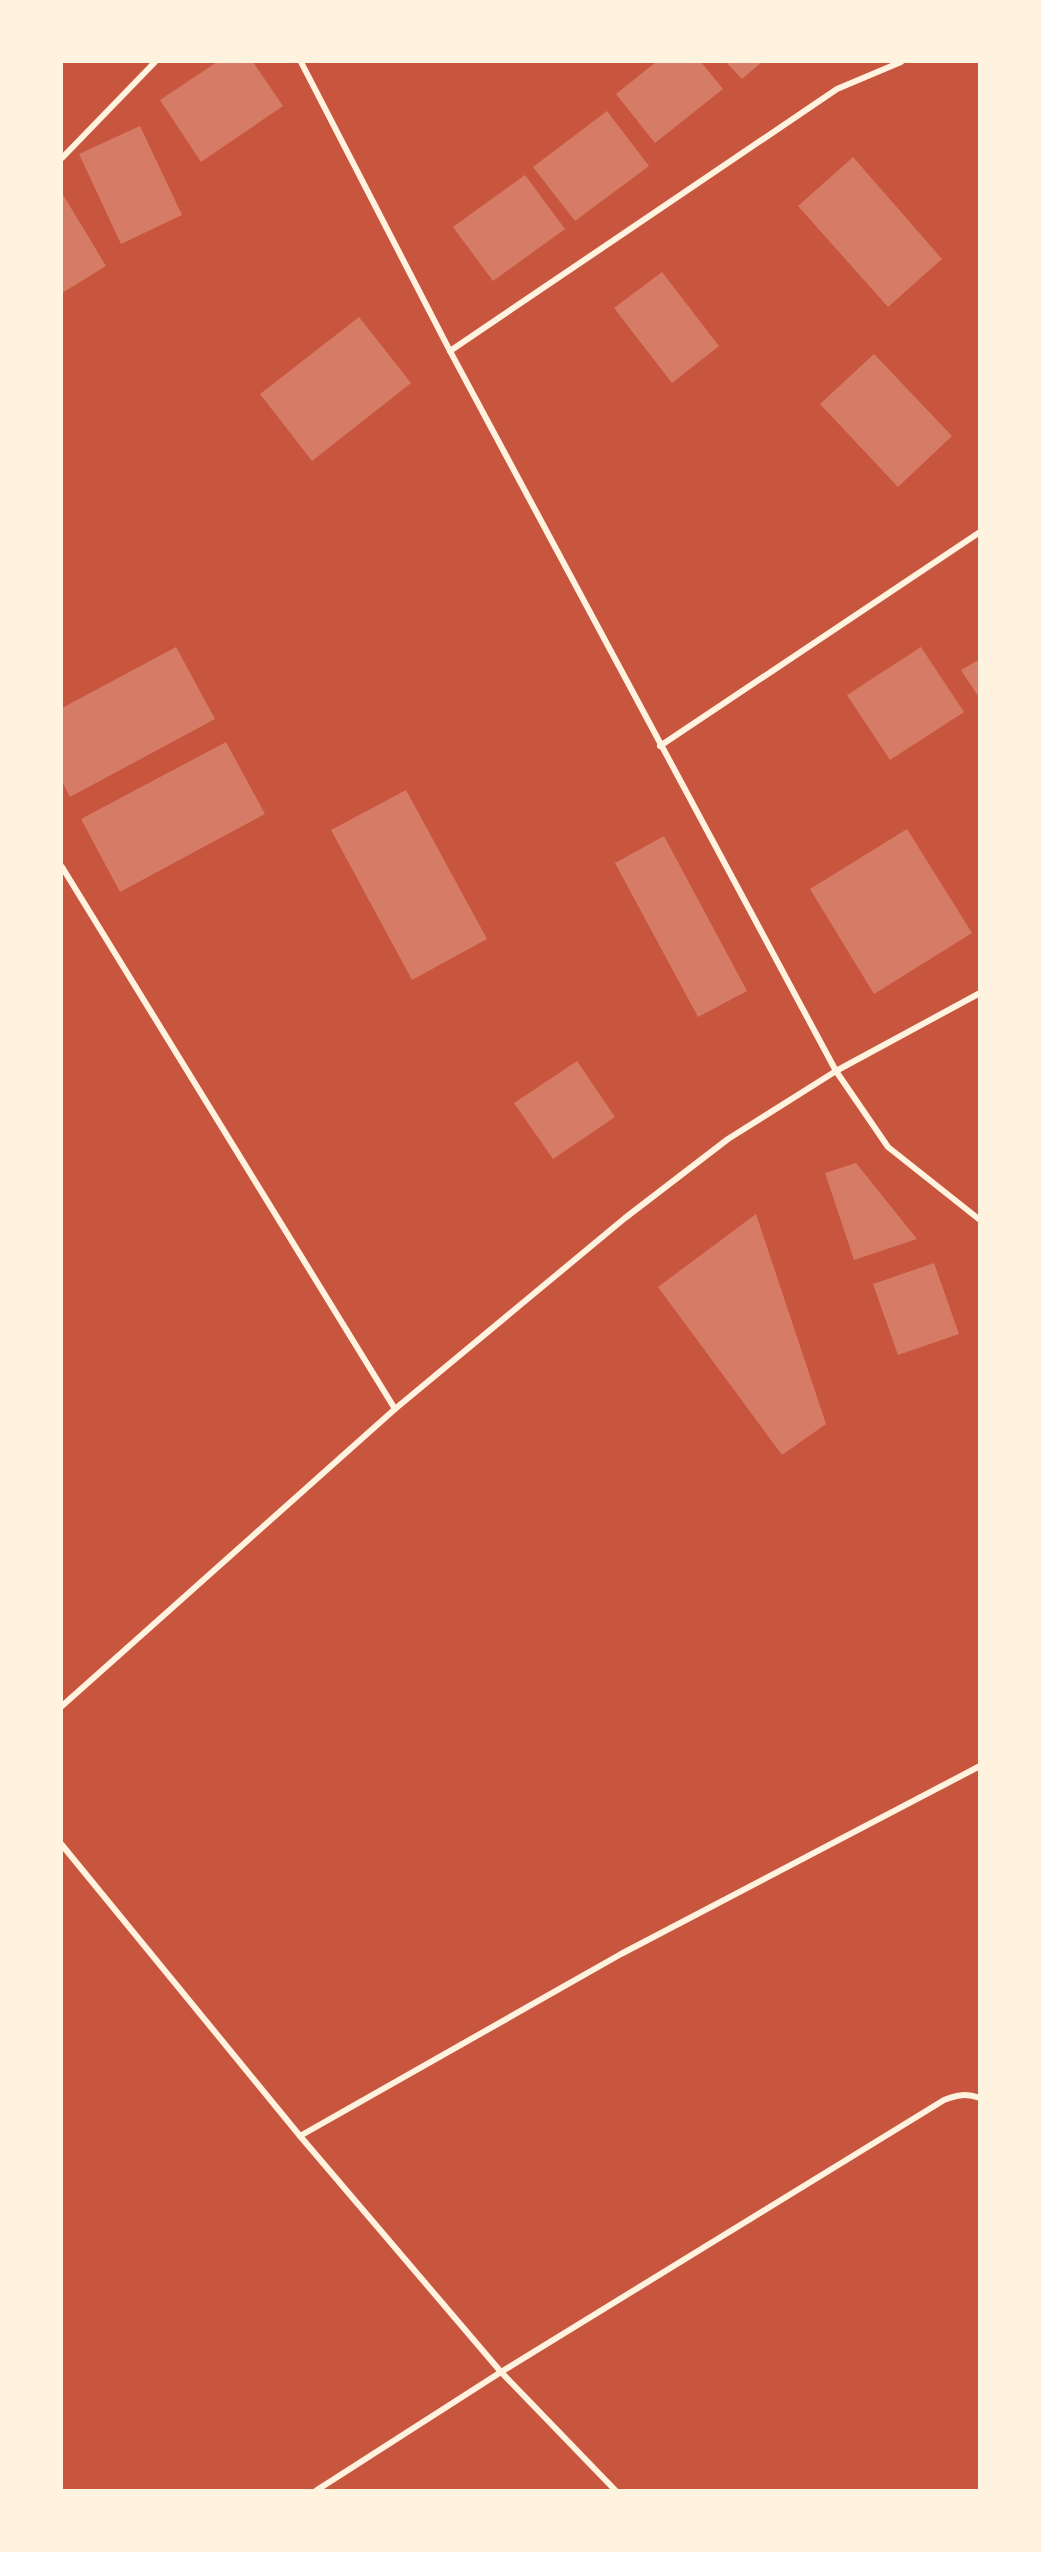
<svg xmlns="http://www.w3.org/2000/svg" width="1041" height="2552" font-family="'Noto Sans',sans-serif">
	<rect width="100%" height="100%" fill="#c8553d"/>
	<g fill="#d67c66">
		<polygon points="217,62 253,62 283,106 201,162 160,100"/>
		<polygon points="656,62 701,62 723,89 655,143 616,94"/>
		<polygon points="726,62 762,62 742,79"/>
		<polygon points="607,111 649,166 575,221 533,167"/>
		<polygon points="140,126 182,215 121,244 79,154"/>
		<polygon points="853,157 942,259 888,307 798,206"/>
		<polygon points="525,175 565,229 493,281 453,227"/>
		<polygon points="62,193 106,266 62,293"/>
		<polygon points="662,272 719,346 672,383 614,308"/>
		<polygon points="359,317 411,383 312,461 260,394"/>
		<polygon points="874,354 952,436 898,487 820,404"/>
		<polygon points="176,647 215,719 70,797 62,781 62,708"/>
		<polygon points="921,647 964,712 890,760 847,695"/>
		<polygon points="980,659 980,699 961,670"/>
		<polygon points="226,742 265,814 120,892 81,819"/>
		<polygon points="406,790 487,939 412,980 331,830"/>
		<polygon points="907,829 972,933 874,994 810,889"/>
		<polygon points="664,836 747,991 698,1017 615,863"/>
		<polygon points="577,1061 615,1117 553,1159 514,1103"/>
		<polygon points="856,1163 917,1239 854,1260 825,1173"/>
		<polygon points="756,1214 826,1424 782,1455 658,1287"/>
		<polygon points="934,1263 959,1334 898,1355 873,1284"/>
	</g>
	<g fill="none" stroke-linecap="round" stroke-linejoin="round">
		<g stroke="#fff3e0" stroke-width="6">
			<polyline points="301,62 450,351 836,1071 888,1147 980,1220"/>
			<polyline points="62,158 155,62"/>
			<polyline points="450,351 837,89 901,62"/>
			<polyline points="660,746 980,532"/>
			<polyline points="62,867 395,1409"/>
			<polyline points="62,1706 395,1409 625,1218 728,1139 836,1071 980,993"/>
			<polyline points="62,1845 300,2136 501,2372 615,2490"/>
			<polyline points="300,2136 621,1954 980,1766"/>
			<path d="M317,2490L501,2372L944,2100C957,2095 966,2093 980,2098"/>
		</g>
	</g>
	<rect width="1041" height="2552" fill="none" stroke="#fff3e0" stroke-width="126"/>
</svg>
